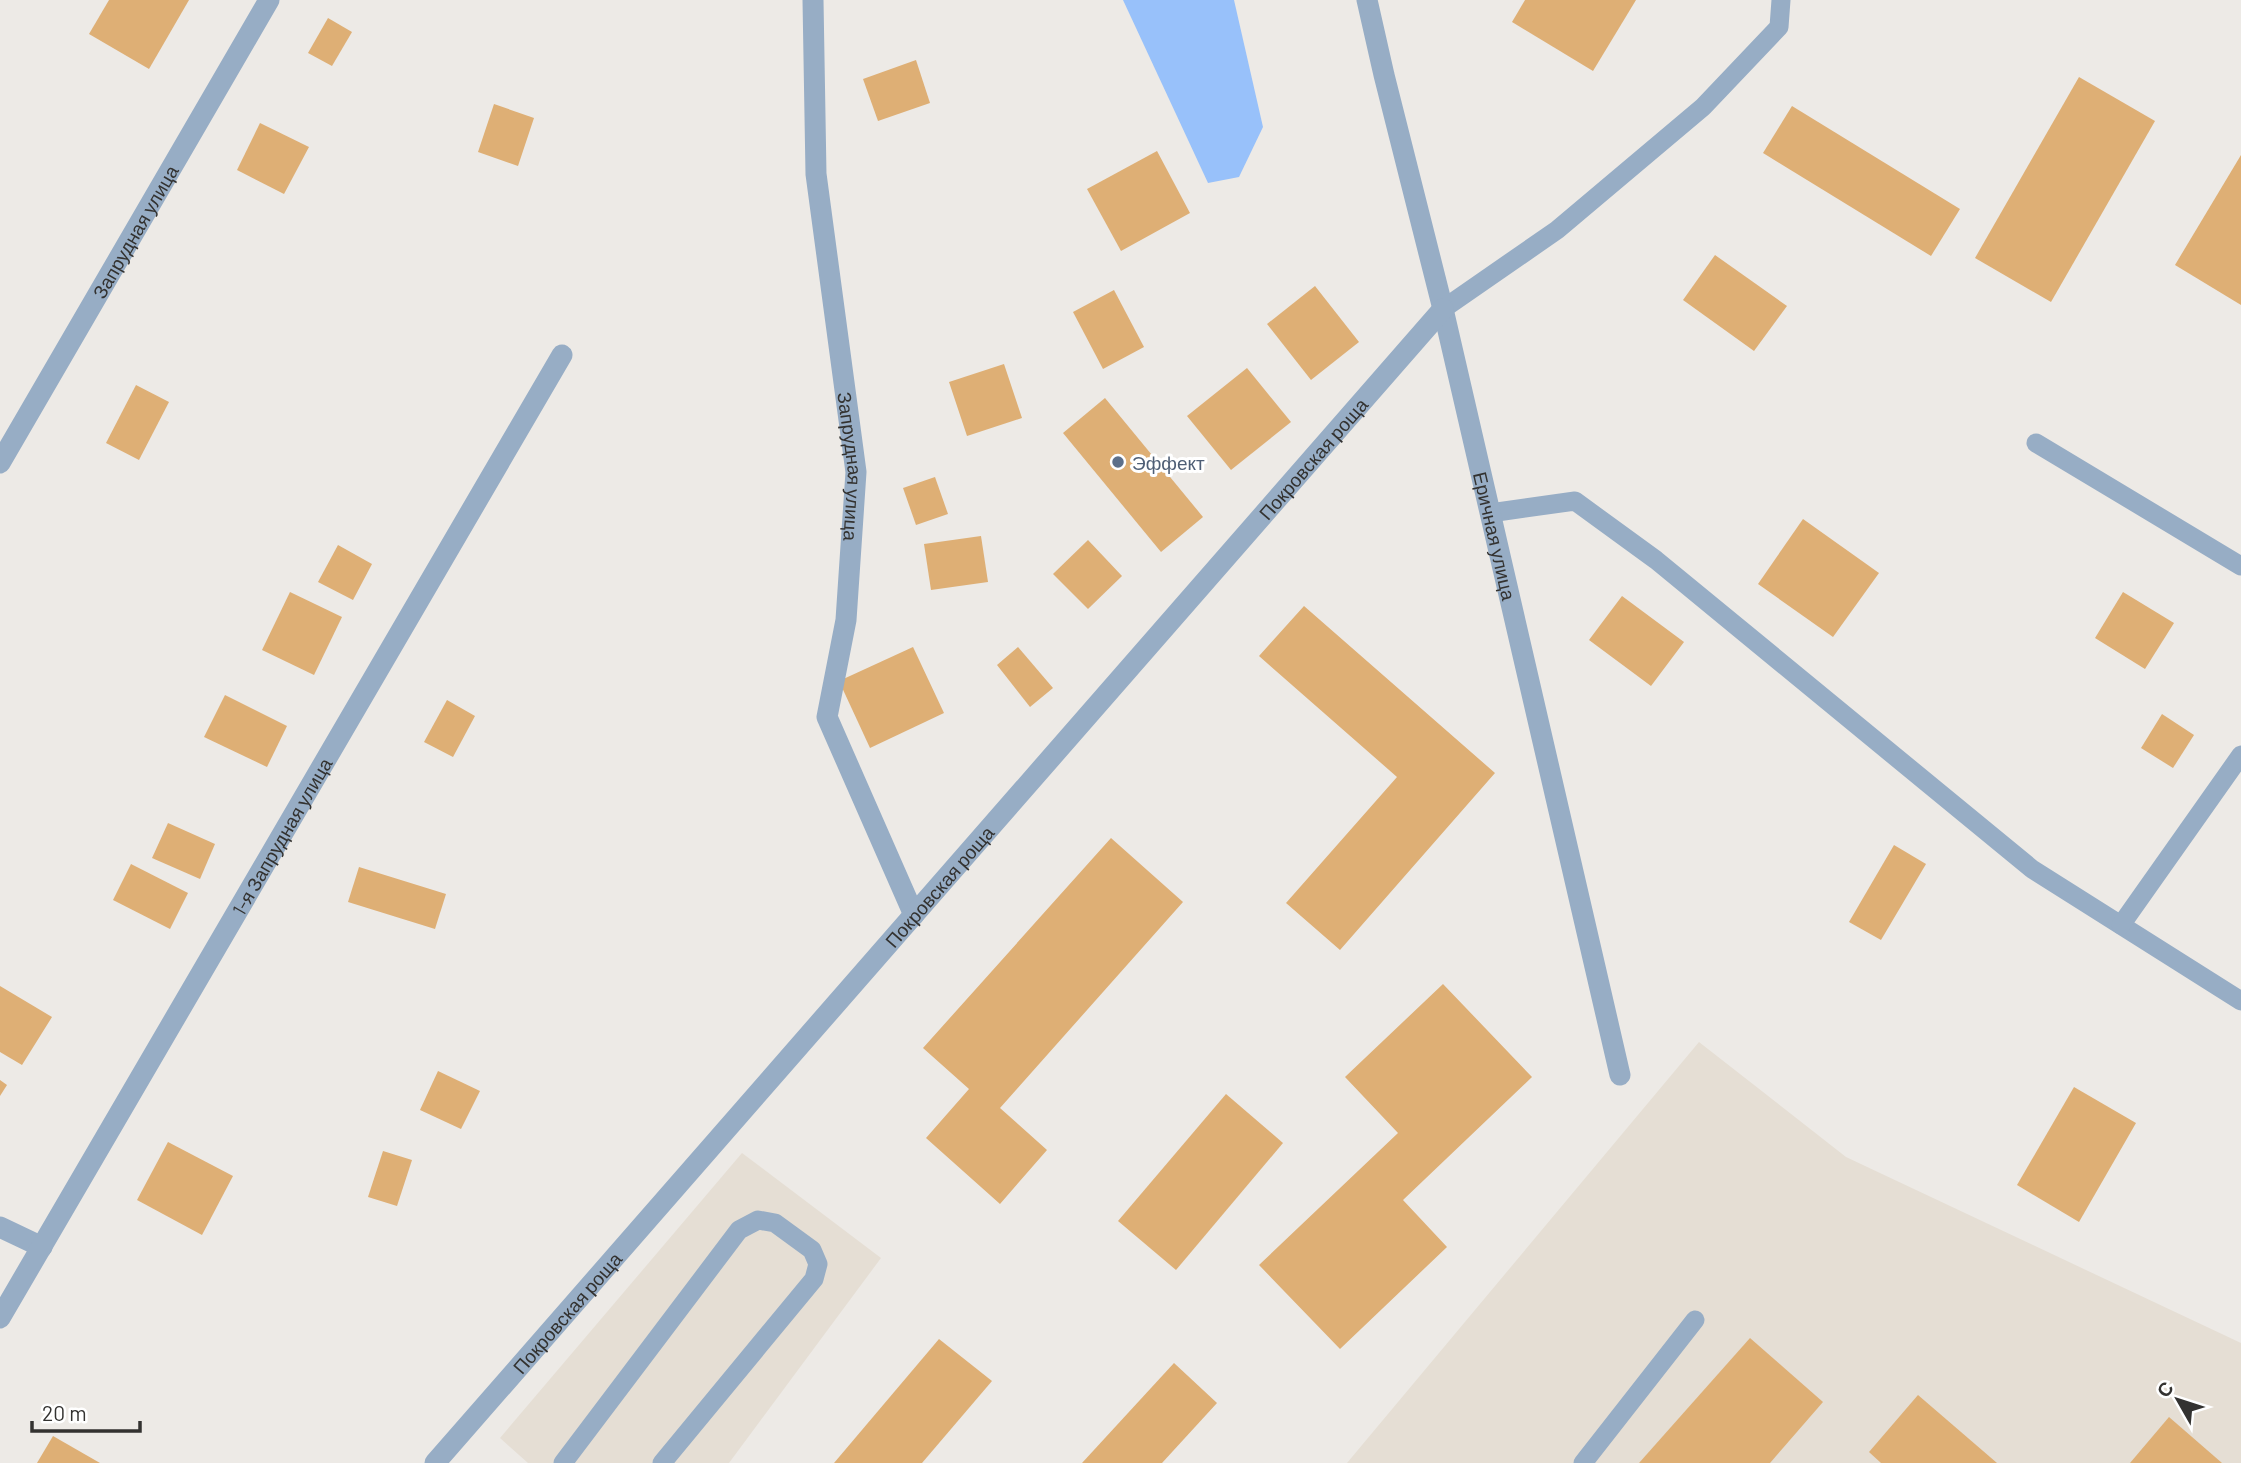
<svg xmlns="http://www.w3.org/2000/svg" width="2241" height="1463" font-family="Barlow,sans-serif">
	<rect width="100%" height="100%" fill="#edeae6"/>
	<g fill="#e5ded4">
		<polygon points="1699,1042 1846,1157 2241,1343 2241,1463 1347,1463"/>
		<polygon points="742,1153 881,1258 729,1463 528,1463 500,1438"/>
	</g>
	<polygon fill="#98c1fa" points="1123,0 1234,0 1263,127 1239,177 1208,183"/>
	<g fill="#deaf75">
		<polygon points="109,0 189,0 149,69 89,34"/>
		<polygon points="1525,0 1636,0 1593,71 1512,22"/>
		<polygon points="328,18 352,32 332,66 308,53"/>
		<polygon points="916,60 930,103 878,121 863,79"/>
		<polygon points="2079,77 2155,121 2051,302 1975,258"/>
		<polygon points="494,104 534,118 518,166 478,152"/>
		<polygon points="1792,106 1960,209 1931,256 1763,153"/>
		<polygon points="260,123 309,147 284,194 237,170"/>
		<polygon points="1157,151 1190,213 1121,251 1087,189"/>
		<polygon points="2241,155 2241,305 2175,265"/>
		<polygon points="1715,255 1787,306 1754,351 1683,300"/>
		<polygon points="1315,286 1359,342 1311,380 1267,324"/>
		<polygon points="1114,290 1144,347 1103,369 1073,312"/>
		<polygon points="1004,364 1022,418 967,436 949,382"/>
		<polygon points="1247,368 1291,422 1231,470 1187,416"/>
		<polygon points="136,385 169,402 139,460 106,443"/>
		<polygon points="1105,398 1203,517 1161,552 1063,433"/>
		<polygon points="935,477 948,514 916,525 903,488"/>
		<polygon points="1803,519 1879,573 1833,637 1758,584"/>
		<polygon points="981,536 988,582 931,590 924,544"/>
		<polygon points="1088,540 1122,576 1088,609 1053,574"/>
		<polygon points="338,545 372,564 353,600 318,582"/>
		<polygon points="290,592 342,617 314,675 262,650"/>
		<polygon points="2123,592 2174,623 2145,669 2095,638"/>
		<polygon points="1622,596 1684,642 1651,686 1589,640"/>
		<polygon points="1304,606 1495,773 1340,950 1286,903 1397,777 1259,656"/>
		<polygon points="913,647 944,713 870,748 839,681"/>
		<polygon points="1018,647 1053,688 1030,707 997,665"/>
		<polygon points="225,695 287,726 267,767 204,737"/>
		<polygon points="447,700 475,716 453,757 424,742"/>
		<polygon points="2162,714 2194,735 2173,768 2141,748"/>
		<polygon points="168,823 215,844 200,879 152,858"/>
		<polygon points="1111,838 1183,902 1000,1108 1047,1150 1000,1204 926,1138 969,1089 923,1048"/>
		<polygon points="1894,845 1926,864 1881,940 1849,922"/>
		<polygon points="131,864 188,893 170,929 113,900"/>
		<polygon points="359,867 446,894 435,929 348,902"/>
		<polygon points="1443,984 1532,1077 1403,1200 1447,1247 1340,1349 1259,1265 1398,1133 1345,1077"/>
		<polygon points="0,986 52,1017 22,1065 0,1052"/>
		<polygon points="438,1071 480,1091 461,1129 420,1110"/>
		<polygon points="0,1080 7,1085 0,1096"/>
		<polygon points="2074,1087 2136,1123 2079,1222 2017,1185"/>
		<polygon points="1226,1094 1283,1143 1176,1270 1118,1221"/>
		<polygon points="168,1142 233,1176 202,1235 137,1200"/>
		<polygon points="383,1151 412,1160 397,1206 368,1197"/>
		<polygon points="1750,1338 1823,1402 1770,1463 1639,1463"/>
		<polygon points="939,1339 992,1381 922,1463 834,1463"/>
		<polygon points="1174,1363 1217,1403 1162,1463 1082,1463"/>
		<polygon points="1918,1395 1997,1463 1881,1463 1869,1452"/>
		<polygon points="2169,1417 2222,1463 2130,1463"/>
		<polygon points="53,1436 100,1463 37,1463"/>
	</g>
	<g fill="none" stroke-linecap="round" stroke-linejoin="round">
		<g stroke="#97adc5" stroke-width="19">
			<polyline points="1443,309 1557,230 1703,107 1779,27 1781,0"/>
			<polyline points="2036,443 2241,566"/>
			<polyline points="1490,513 1575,501 1656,560 2032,869 2241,1001"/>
			<polyline points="2121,925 2241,755"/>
			<polyline points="563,1463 739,1230 758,1220 775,1223 812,1250 818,1264 814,1279 662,1463"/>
			<polyline points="1583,1463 1695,1320"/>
		</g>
		<g stroke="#97adc5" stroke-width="21">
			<path id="s1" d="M813,0L816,174L856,472L846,620L827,717L914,915"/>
			<path id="s2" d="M1367,0L1384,75L1443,309L1620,1075"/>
			<path id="s3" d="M0,463L269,0"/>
			<polyline points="0,1227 42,1247"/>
			<path id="s4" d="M0,1318L562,355"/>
			<path id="s5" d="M435,1463L1443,309"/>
		</g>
	</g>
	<circle fill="#5c6f8a" stroke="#fff" stroke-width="2.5" cx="1118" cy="462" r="7"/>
	<g text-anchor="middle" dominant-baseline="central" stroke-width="6" stroke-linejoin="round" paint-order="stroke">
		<g font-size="19" fill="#333230" stroke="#fff">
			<text stroke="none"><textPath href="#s3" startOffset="268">Запрудная улица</textPath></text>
			<text stroke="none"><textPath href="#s5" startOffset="1334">Покровская роща</textPath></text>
			<text stroke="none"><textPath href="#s1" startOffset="469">Запрудная улица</textPath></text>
			<text stroke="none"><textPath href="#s2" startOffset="551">Еричная улица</textPath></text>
			<text stroke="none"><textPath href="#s4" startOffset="558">1-я Запрудная улица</textPath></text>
			<text stroke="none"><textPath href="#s5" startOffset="766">Покровская роща</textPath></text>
			<text stroke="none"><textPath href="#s5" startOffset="200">Покровская роща</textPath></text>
		</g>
		<g font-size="19" fill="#4e5e75" stroke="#fff" text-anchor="start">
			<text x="1132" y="462">Эффект</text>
		</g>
	</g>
	<g transform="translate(2178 1400) rotate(309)" stroke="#ffffff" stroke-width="5" paint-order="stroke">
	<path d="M0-5L12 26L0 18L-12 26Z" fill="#333230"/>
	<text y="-10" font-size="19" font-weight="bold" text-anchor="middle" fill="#333230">С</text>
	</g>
	<path d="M32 1421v10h108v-10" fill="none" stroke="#333230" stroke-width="3.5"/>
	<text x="42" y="1421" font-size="21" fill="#333230" stroke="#ffffff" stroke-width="5" paint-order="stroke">20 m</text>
</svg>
